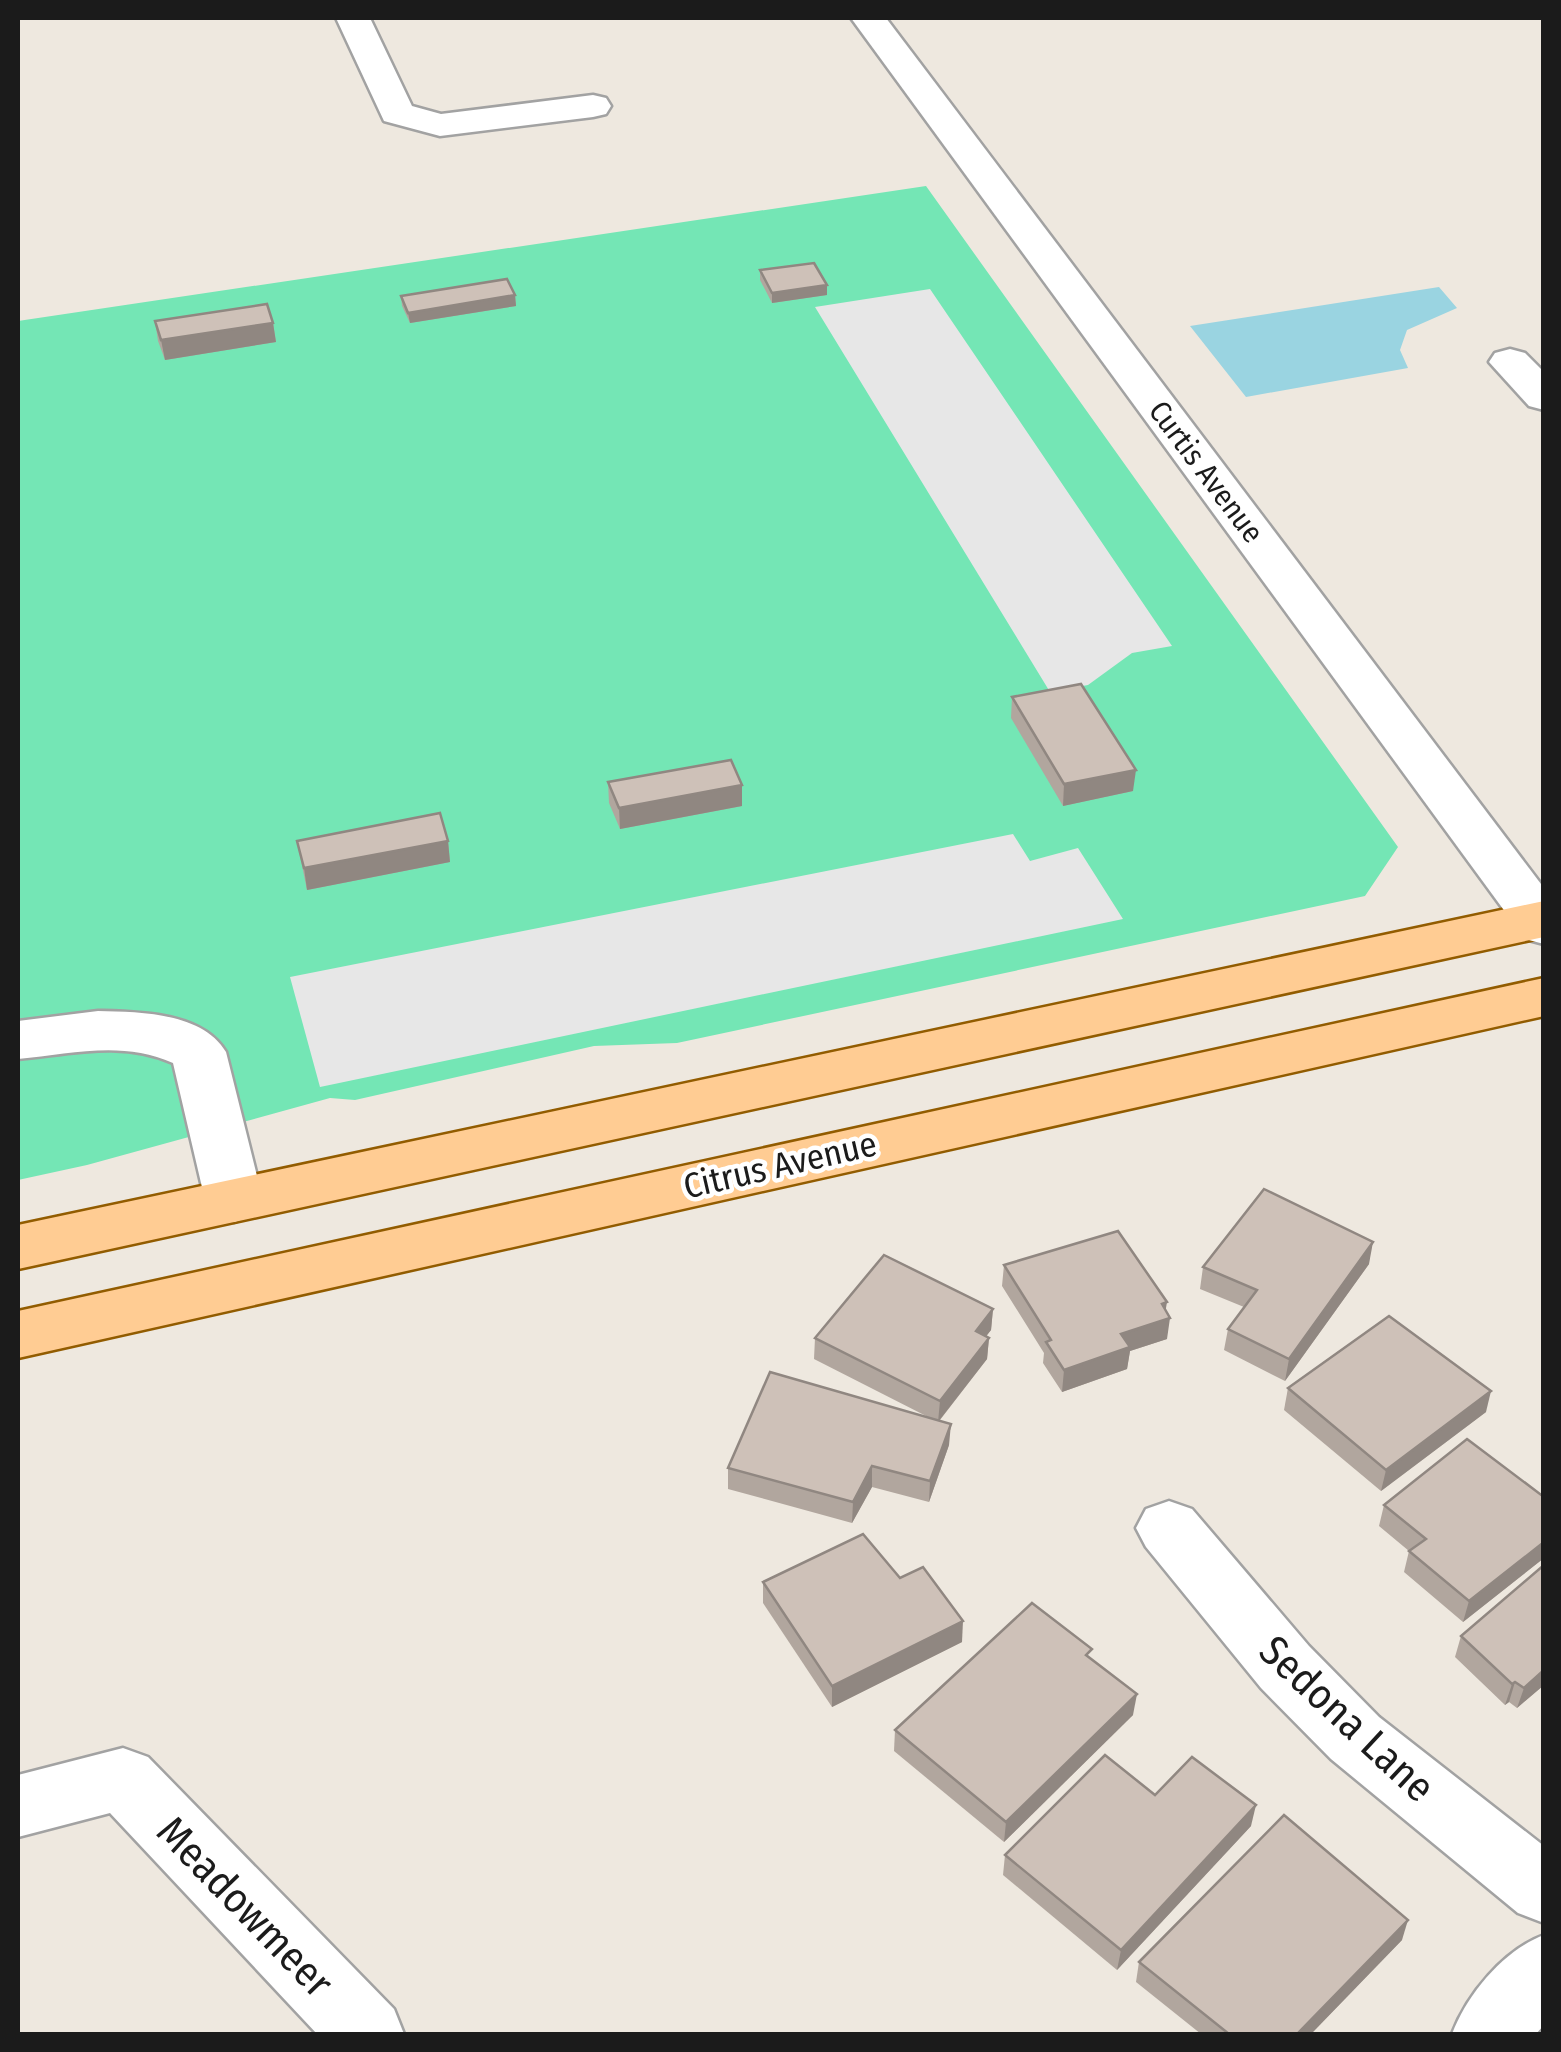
<svg xmlns="http://www.w3.org/2000/svg" width="1561" height="2052" font-family="'Fira Sans Condensed',sans-serif">
	<rect width="100%" height="100%" fill="#eee8df"/>
	<polygon fill="#74e6b5" points="926,186 1398,847 1365,896 677,1043 594,1046 355,1100 330,1098 87,1165 18,1180 18,321"/>
	<g fill="#e7e7e7">
		<polygon points="930,289 1172,646 1132,653 1088,685 1050,692 815,307"/>
		<polygon points="1013,834 1030,861 1078,848 1123,919 320,1087 290,977"/>
	</g>
	<polygon fill="#9ad4e1" points="1439,287 1457,308 1407,330 1400,350 1408,368 1246,397 1190,326"/>
	<g fill="none" stroke-linecap="round" stroke-linejoin="round">
		<defs>
			<g id="minor">
				<polygon points="336,18 370,18 412,106 441,114 593,95 606,98 611,106 606,114 593,117 440,136 384,121"/>
				<polygon points="851,18 886,18 1544,888 1544,944 1525,939"/>
				<polygon points="1510,349 1525,353 1544,372 1544,410 1529,406 1489,362 1495,353"/>
				<path d="M98,1011C139,1012 202,1012 226,1052L263,1200L255,1215L234,1222L213,1215L205,1200L173,1063C122,1040 71,1054 18,1059V1021Z"/>
				<polygon points="1169,1501 1192,1509 1309,1646 1379,1717 1544,1846 1544,1923 1518,1913 1331,1759 1261,1688 1146,1547 1136,1528 1146,1509"/>
				<polygon points="123,1748 148,1757 394,2009 404,2034 317,2034 110,1813 18,1837 18,1775"/>
				<path d="M1544,1935V2025L1536,2034H1452C1467,1994 1504,1950 1544,1935Z"/>
			</g>
			<g id="major">
				<polygon points="1544,901 1544,937 18,1269 18,1225"/>
				<polygon points="1544,978 1544,1016 18,1358 18,1311"/>
			</g>
		</defs>
		<use href="#minor" stroke="#a2a2a2" stroke-width="5"/>
		<use href="#major" stroke="#925c00" stroke-width="5"/>
		<use href="#minor" fill="#fff" fill-rule="evenodd"/>
		<use href="#major" fill="#ffcc93" fill-rule="evenodd"/>
	</g>
	<g fill="#b1a69e">
		<polygon points="760,270 827,285 827,295 772,303 760,280"/>
		<polygon points="515,295 516,306 410,323 402,306 401,296"/>
		<polygon points="155,321 273,323 276,342 165,360 158,341"/>
		<polygon points="1012,697 1133,791 1063,806 1011,718"/>
		<polygon points="608,782 742,806 620,829 609,803"/>
		<polygon points="297,841 448,841 450,862 307,890"/>
		<polygon points="1369,1264 1285,1381 1224,1350 1228,1329 1244,1307 1200,1289 1203,1267"/>
		<polygon points="1004,1265 1165,1310 1167,1339 1130,1351 1127,1369 1062,1392 1043,1363 1044,1353 1002,1286"/>
		<polygon points="993,1309 991,1330 986,1336 989,1338 987,1359 940,1420 949,1445 929,1502 872,1487 852,1523 728,1489 728,1468 930,1418 814,1359 815,1338"/>
		<polygon points="1288,1388 1486,1412 1381,1491 1284,1410"/>
		<polygon points="1544,1497 1544,1558 1463,1622 1404,1572 1409,1551 1379,1526 1384,1505"/>
		<polygon points="1544,1565 1544,1685 1517,1708 1509,1702 1505,1705 1455,1657 1461,1636"/>
		<polygon points="900,1578 962,1642 832,1707 763,1603 763,1582"/>
		<polygon points="1091,1659 1133,1715 1004,1842 894,1751 895,1730"/>
		<polygon points="1155,1795 1251,1826 1117,1970 1003,1875 1005,1855"/>
		<polygon points="1402,1940 1311,2034 1201,2034 1136,1982 1139,1962"/>
	</g>
	<g fill="#908781">
		<polygon points="827,285 827,295 772,303 772,293"/>
		<polygon points="515,295 516,306 410,323 408,313"/>
		<polygon points="273,323 276,342 165,360 161,340"/>
		<polygon points="1136,770 1133,791 1063,806 1064,784"/>
		<polygon points="742,785 742,806 620,829 619,808"/>
		<polygon points="448,841 450,862 307,890 304,868"/>
		<polygon points="1373,1242 1369,1264 1285,1381 1289,1359"/>
		<polygon points="1167,1302 1164,1320 1170,1318 1167,1339 1130,1351 1127,1369 1062,1392 1064,1370"/>
		<polygon points="993,1309 991,1330 974,1352 976,1331"/>
		<polygon points="989,1338 987,1359 938,1422 940,1401"/>
		<polygon points="1491,1391 1486,1412 1381,1491 1386,1470"/>
		<polygon points="951,1424 949,1445 929,1502 930,1481"/>
		<polygon points="872,1466 872,1487 852,1523 853,1502"/>
		<polygon points="1544,1542 1544,1558 1463,1622 1469,1601"/>
		<polygon points="963,1621 962,1642 832,1707 832,1686"/>
		<polygon points="1544,1670 1544,1685 1517,1708 1524,1688"/>
		<polygon points="1515,1682 1509,1702 1505,1705 1512,1684"/>
		<polygon points="1137,1694 1133,1715 1004,1842 1006,1822"/>
		<polygon points="1256,1805 1251,1826 1117,1970 1121,1950"/>
		<polygon points="1408,1920 1402,1940 1311,2034 1297,2034"/>
	</g>
	<g fill="#cec1b8" stroke="#908781" stroke-width="2.5">
		<polygon points="814,263 827,285 772,293 760,270"/>
		<polygon points="507,279 515,295 408,313 401,296"/>
		<polygon points="267,304 273,323 161,340 155,321"/>
		<polygon points="1081,684 1136,770 1064,784 1012,697"/>
		<polygon points="731,760 742,785 619,808 608,782"/>
		<polygon points="440,813 448,841 304,868 297,841"/>
		<polygon points="1264,1189 1373,1242 1289,1359 1228,1329 1257,1290 1203,1267"/>
		<polygon points="1118,1231 1167,1302 1162,1304 1170,1318 1121,1334 1130,1347 1064,1370 1046,1342 1051,1340 1004,1265"/>
		<polygon points="884,1255 993,1309 976,1331 989,1338 940,1401 815,1338"/>
		<polygon points="1389,1316 1491,1391 1386,1470 1288,1388"/>
		<polygon points="770,1372 951,1424 930,1481 872,1466 853,1502 728,1468"/>
		<polygon points="1467,1439 1544,1497 1544,1542 1469,1601 1409,1551 1426,1539 1384,1505"/>
		<polygon points="863,1534 900,1578 923,1567 963,1621 832,1686 763,1582"/>
		<polygon points="1544,1565 1544,1670 1524,1688 1515,1682 1512,1684 1461,1636"/>
		<polygon points="1032,1603 1092,1649 1086,1655 1137,1694 1006,1822 895,1730"/>
		<polygon points="1105,1755 1155,1795 1192,1757 1256,1805 1121,1950 1005,1855"/>
		<polygon points="1284,1815 1408,1920 1297,2034 1229,2034 1139,1962"/>
	</g>
	<g text-anchor="middle" dominant-baseline="central" stroke-width="9" stroke-linejoin="round" paint-order="stroke">
		<g font-size="30" fill="#1b1b1b" stroke="#fff">
			<text transform="translate(1206 472) rotate(53)">Curtis Avenue</text>
		</g>
		<g font-size="35" fill="#1b1b1b" stroke="#fff">
			<text transform="translate(780 1165) rotate(-13)">Citrus Avenue</text>
		</g>
		<g font-size="42" fill="#1b1b1b" stroke="#fff">
			<text transform="translate(1347 1719) rotate(43)">Sedona Lane</text>
			<text transform="translate(245 1907) rotate(46)">Meadowmeer</text>
		</g>
	</g>
	<rect width="1561" height="2052" fill="none" stroke="#1b1b1b" stroke-width="40"/>
</svg>
